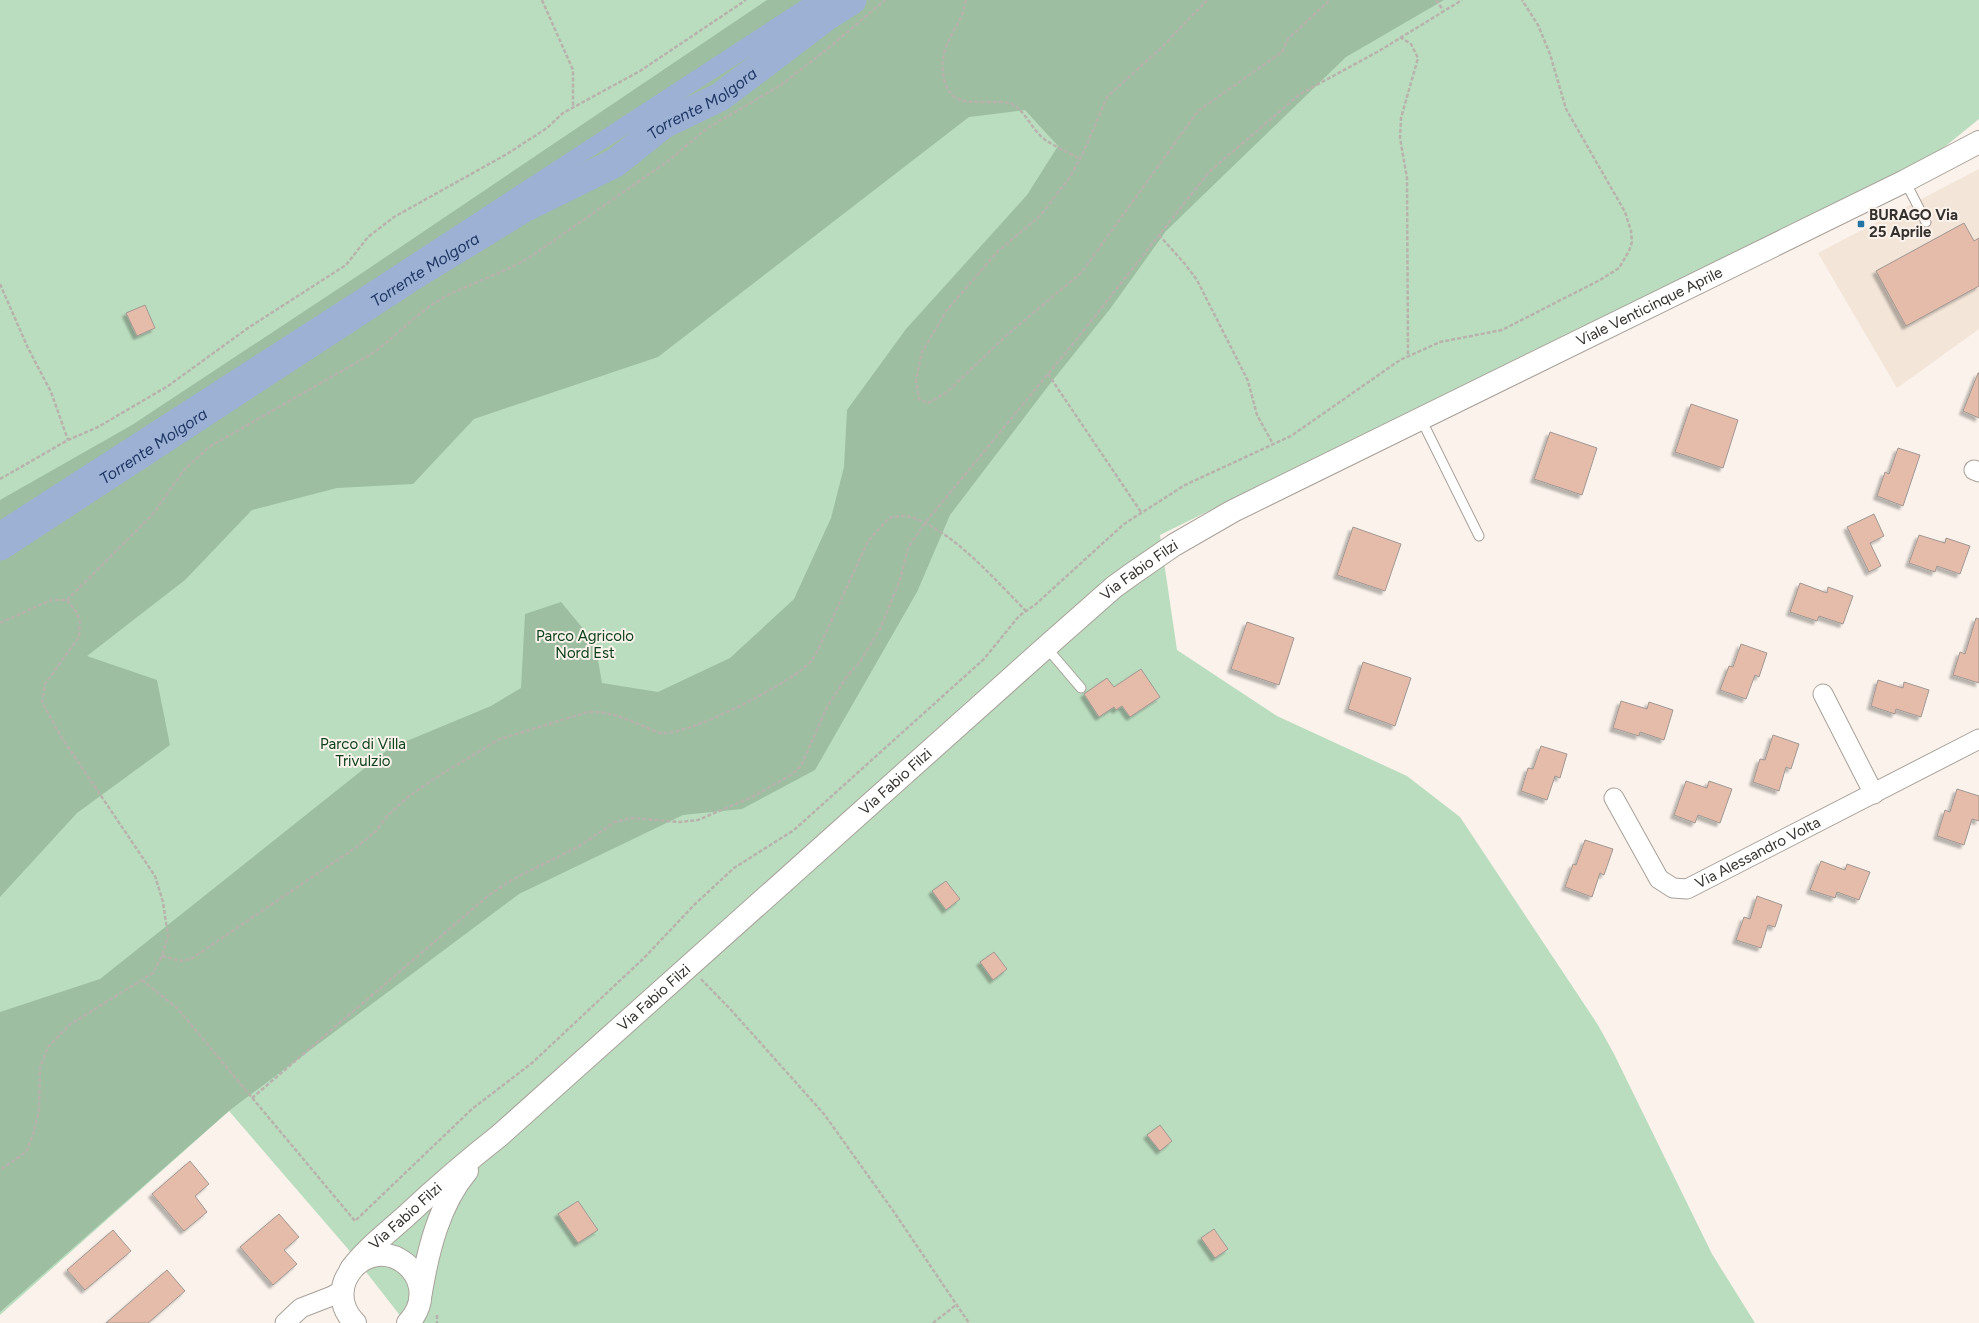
<svg xmlns="http://www.w3.org/2000/svg" width="1979" height="1323" font-family="Figtree,sans-serif">
	<defs>
		<filter id="shadow"><feDropShadow dx="-3.5" dy="3.5" stdDeviation="1" flood-color="#0004"/></filter>
	</defs>
	<rect width="100%" height="100%" fill="#faf2eb"/>
	<polygon fill="#f3e5d8" points="1979,169 1979,329 1897,388 1818,253"/>
	<polygon fill="#bbddbf" points="0,0 1979,0 1979,119 1937,153 1160,535 1177,650 1277,716 1407,776 1460,817 1598,1025 1614,1054 1712,1254 1755,1323 406,1323 348,1249 229,1111 0,1315"/>
	<polygon fill="#9dbea1" points="767,0 1444,0 1346,57 1166,231 1110,309 1049,385 950,515 917,592 815,770 742,809 683,815 519,894 230,1110 0,1312 0,1012 100,979 390,748 491,706 521,688 525,614 561,602 595,643 602,683 658,692 730,658 794,599 831,518 844,467 847,410 906,329 1027,195 1058,146 1025,110 969,117 658,357 474,419 413,484 337,488 252,510 185,580 87,656 157,680 170,745 77,813 0,897 0,500 132,425 359,275"/>
	<polygon fill="#9db1d4" points="802,0 838,0 374,296 0,543 0,520 357,290"/>
	<g fill="none" stroke-linecap="round" stroke-linejoin="round">
		<path stroke="#9db1d4" stroke-width="29" id="s1" d="M0,546L408,279L524,208L615,163L664,124L720,97L827,16L852,0"/>
	</g>
	<g fill="#e5bbaa" stroke="#a19894" filter="url(#shadow)">
		<polygon points="1964,223 1974,241 1979,238 1979,286 1906,326 1876,271"/>
		<polygon points="145,305 155,328 137,336 126,313"/>
		<polygon points="1978,373 1979,373 1979,418 1963,411"/>
		<polygon points="1691,404 1738,420 1723,468 1675,452"/>
		<polygon points="1550,432 1597,448 1582,495 1534,479"/>
		<polygon points="1898,448 1920,455 1903,506 1877,496 1885,472 1889,474"/>
		<polygon points="1874,514 1884,536 1870,543 1881,566 1869,572 1847,527"/>
		<polygon points="1353,527 1401,544 1385,591 1337,575"/>
		<polygon points="1919,535 1945,543 1946,538 1970,546 1960,574 1937,566 1935,572 1909,563"/>
		<polygon points="1800,583 1827,593 1828,587 1853,596 1843,624 1819,616 1817,621 1790,612"/>
		<polygon points="1976,618 1979,619 1979,683 1953,675 1960,652 1965,654"/>
		<polygon points="1247,622 1294,638 1279,685 1231,669"/>
		<polygon points="1741,644 1767,653 1759,677 1755,675 1746,699 1720,690 1729,666 1733,667"/>
		<polygon points="1363,662 1411,678 1395,726 1348,709"/>
		<polygon points="1141,669 1160,697 1130,717 1122,706 1116,710 1114,707 1099,717 1084,694 1107,678 1114,687"/>
		<polygon points="1878,680 1903,688 1904,682 1929,690 1921,717 1896,709 1895,714 1871,706"/>
		<polygon points="1621,701 1647,709 1649,702 1673,710 1664,740 1640,732 1639,736 1613,728"/>
		<polygon points="1773,735 1799,744 1791,769 1786,767 1779,791 1753,782 1760,759 1765,760"/>
		<polygon points="1541,746 1567,754 1560,778 1555,776 1547,800 1521,791 1528,768 1533,769"/>
		<polygon points="1686,781 1707,788 1709,781 1732,789 1720,823 1698,815 1695,823 1674,815"/>
		<polygon points="1957,789 1979,796 1979,821 1972,819 1964,845 1937,836 1945,810 1950,812"/>
		<polygon points="1585,840 1613,849 1604,875 1600,873 1592,897 1565,887 1573,864 1576,865"/>
		<polygon points="1821,861 1845,870 1847,864 1870,872 1859,900 1837,892 1835,898 1810,890"/>
		<polygon points="946,881 960,899 946,910 932,891"/>
		<polygon points="1757,896 1782,905 1775,927 1768,925 1761,948 1736,940 1744,917 1750,919"/>
		<polygon points="994,952 1007,969 993,980 980,962"/>
		<polygon points="1160,1125 1172,1141 1160,1151 1147,1135"/>
		<polygon points="190,1161 209,1184 195,1196 207,1212 184,1231 152,1194"/>
		<polygon points="578,1201 598,1230 578,1243 558,1214"/>
		<polygon points="279,1214 299,1237 284,1250 297,1264 273,1285 240,1247"/>
		<polygon points="1214,1229 1228,1249 1215,1258 1201,1238"/>
		<polygon points="113,1230 131,1251 85,1290 67,1270"/>
		<polygon points="167,1270 185,1291 148,1323 106,1323"/>
	</g>
	<g fill="none" stroke-linecap="round" stroke-linejoin="round">
		<defs>
			<g id="lane">
				<polyline points="1905,181 1926,222"/>
				<polyline points="1421,419 1479,536"/>
				<polyline points="1046,647 1081,688"/>
			</g>
			<g id="street">
				<polyline points="1974,470 1979,472"/>
				<polyline points="1823,694 1874,794"/>
				<path id="s2" d="M1614,798L1659,879L1673,888L1687,889L1979,739"/>
				<polyline points="285,1323 301,1308 332,1296 343,1290"/>
			</g>
			<g id="secondary">
				<path id="s3" d="M351,1269C366,1249 387,1233 406,1216C436,1188 467,1161 499,1136L1046,647L1114,587L1132,574L1174,545L1233,511L1905,181L1979,142"/>
				<path d="M421,1292C428,1251 439,1204 467,1171"/>
				<path d="M355,1323C319,1287 368,1233 406,1264C413,1270 418,1277 420,1287C422,1300 418,1313 408,1323"/>
			</g>
		</defs>
		<use href="#lane" stroke="#a8a19a" stroke-width="11"/>
		<use href="#street" stroke="#a8a19a" stroke-width="21"/>
		<use href="#secondary" stroke="#a8a19a" stroke-width="24"/>
		<g stroke="#b8b2ac" stroke-width="2.5" stroke-dasharray="4 2" stroke-linecap="butt">
			<polyline points="542,0 573,70 573,107"/>
			<path d="M966,0C963,22 945,39 943,59C941,73 945,96 961,100C974,104 1004,100 1012,104C1026,112 1031,128 1043,138C1053,146 1068,152 1080,159"/>
			<polyline points="1207,0 1163,46 1107,97 1083,153 1070,177 1041,215 997,252 947,310 922,352 916,380 919,399 928,403 946,393 1008,334 1081,273 1198,111 1282,52 1288,39 1330,0"/>
			<polyline points="1436,0 1443,10"/>
			<polyline points="1400,37 1411,44 1418,58 1401,118 1400,138 1407,178 1408,356"/>
			<polyline points="1159,235 1185,264 1197,280 1248,381 1257,415 1273,444"/>
			<polyline points="0,284 28,348 51,392 68,440"/>
			<polyline points="1048,374 1141,512"/>
			<polyline points="0,479 68,440 98,427 168,386 248,328 346,265 368,237 394,217 507,154 547,128 563,113 640,71 746,0"/>
			<path d="M67,600L153,514L184,470L209,447L368,356C394,339 414,315 441,299C470,283 502,274 530,257L668,161L706,129L781,85L831,46L885,0"/>
			<polyline points="0,623 51,600 67,600 77,613 80,621 79,637 45,684 42,702 60,735 155,876 163,902 168,936 162,956 153,973 69,1025 48,1047 40,1067 39,1110 33,1135 26,1152 0,1170"/>
			<path d="M162,956L181,961L191,959L358,846L376,831L387,816L409,796L443,773L500,739L588,712C608,711 624,718 643,726C649,728 657,733 663,733C691,734 784,686 806,666C811,663 814,656 817,652L868,541L889,518C898,516 907,515 916,519C956,534 996,581 1026,611"/>
			<polyline points="701,979 732,1011 824,1114 894,1212 969,1323"/>
			<polyline points="142,980 178,1009 355,1221 472,1109 532,1063 644,958 694,905 734,868 794,830 984,659 1019,616 1036,604 1124,524 1185,485 1291,436 1400,360 1440,342 1502,330 1600,280 1619,268 1629,251 1632,242 1631,231 1625,212 1566,109 1550,54 1538,25 1522,0"/>
			<polyline points="252,1098 489,895 513,879 578,847 615,822 630,818 680,822 698,820 750,798 791,775 801,766 827,707 848,675 860,662 880,629 900,580 908,548 925,523 1076,340 1209,172 1300,94 1379,51 1462,0"/>
			<polyline points="437,1315 437,1323"/>
			<polyline points="933,1323 956,1305"/>
		</g>
		<use href="#lane" stroke="#fff" stroke-width="9"/>
		<use href="#street" stroke="#fff" stroke-width="19"/>
		<use href="#secondary" stroke="#fff" stroke-width="22"/>
	</g>
	<rect fill="#2274a5" stroke="#faf2eb" stroke-width="1.5" x="1857" y="220" width="8" height="8" rx="2"/>
	<g text-anchor="middle" dominant-baseline="central" stroke-width="4" stroke-linejoin="round" paint-order="stroke">
		<g font-size="15" font-weight="bold" fill="#33302d" stroke="#faf2eb" text-anchor="start">
			<text x="1869" y="215">BURAGO Via<tspan x="1869" dy="17">25 Aprile</tspan></text>
		</g>
		<g font-size="15" fill="#33302d" stroke="#faf2eb">
			<text stroke="none"><textPath href="#s3" startOffset="1629">Viale Venticinque Aprile</textPath></text>
			<text stroke="none"><textPath href="#s3" startOffset="1054">Via Fabio Filzi</textPath></text>
			<text stroke="none"><textPath href="#s3" startOffset="731">Via Fabio Filzi</textPath></text>
			<text stroke="none"><textPath href="#s2" startOffset="203">Via Alessandro Volta</textPath></text>
			<text stroke="none"><textPath href="#s3" startOffset="407">Via Fabio Filzi</textPath></text>
			<text stroke="none"><textPath href="#s3" startOffset="76">Via Fabio Filzi</textPath></text>
		</g>
		<g font-size="15" fill="#0b411a" stroke="#faf2eb">
			<text x="585" y="636">Parco Agricolo<tspan x="585" dy="17">Nord Est</tspan></text>
			<text x="363" y="744">Parco di Villa<tspan x="363" dy="17">Trivulzio</tspan></text>
		</g>
		<g font-size="16" font-style="italic" fill="#1d3663" stroke="#faf2eb">
			<text stroke="none"><textPath href="#s1" startOffset="831">Torrente Molgora</textPath></text>
			<text stroke="none"><textPath href="#s1" startOffset="507">Torrente Molgora</textPath></text>
			<text stroke="none"><textPath href="#s1" startOffset="183">Torrente Molgora</textPath></text>
		</g>
	</g>
</svg>
